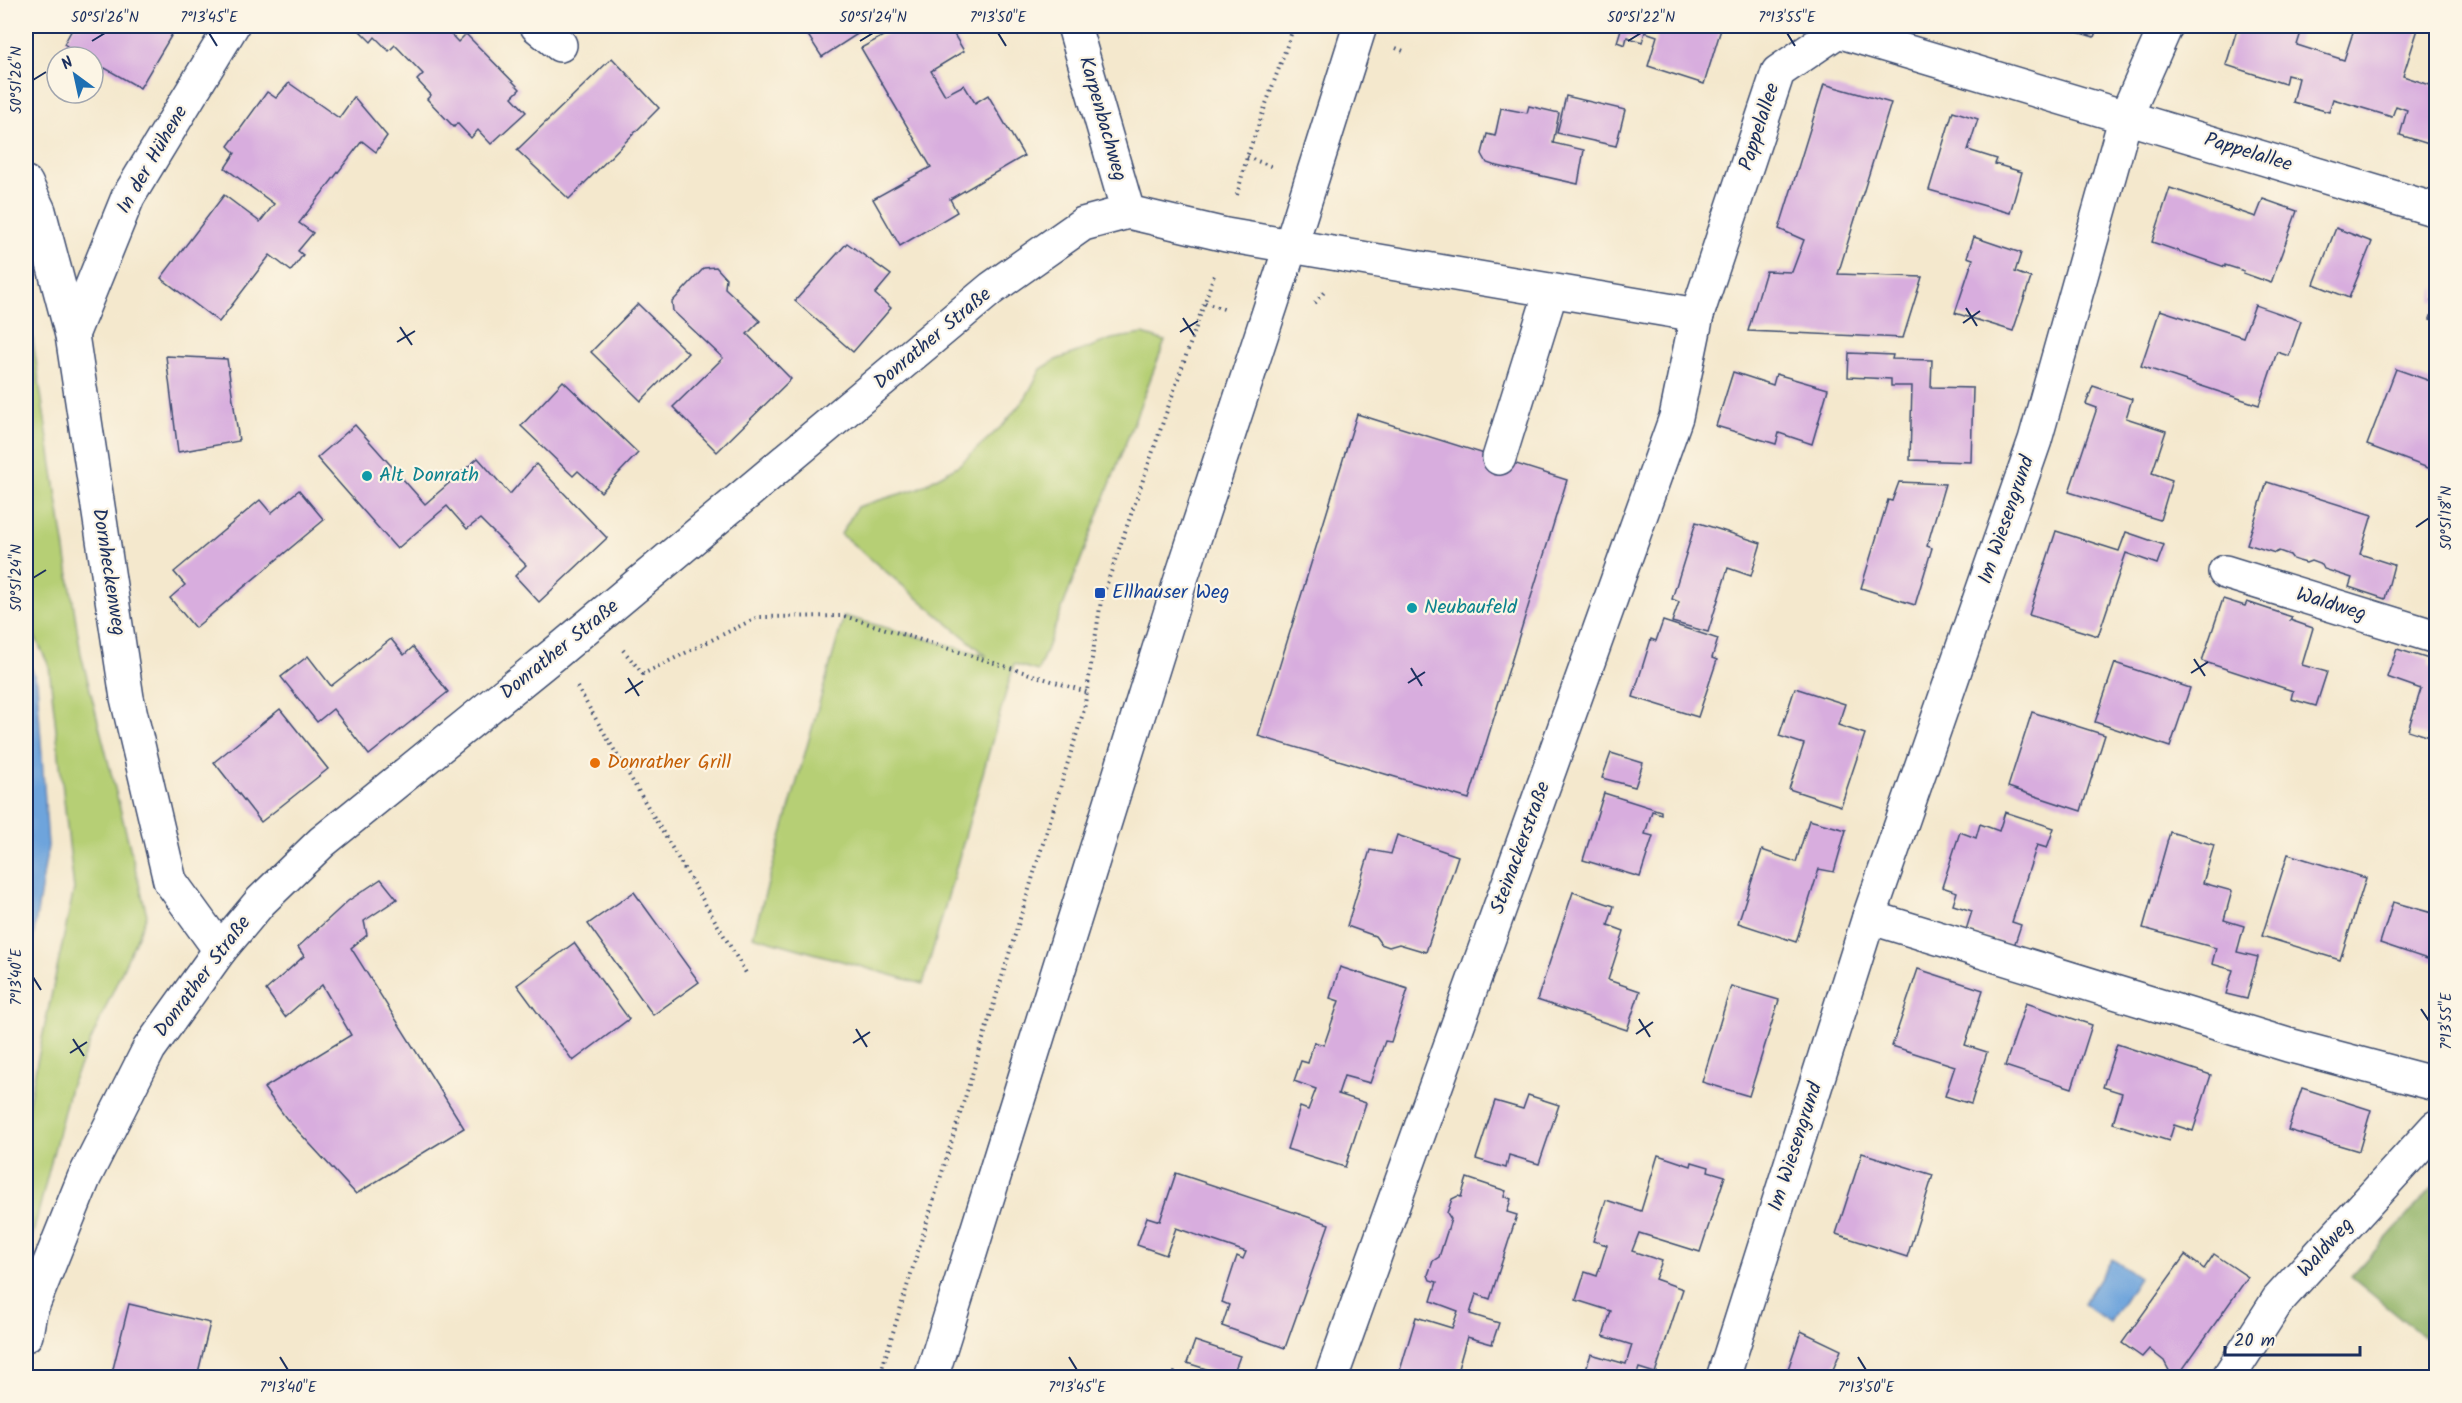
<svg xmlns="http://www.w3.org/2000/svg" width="2462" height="1403" font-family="Kalam,sans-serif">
	<rect width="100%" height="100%" fill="#fcf5e5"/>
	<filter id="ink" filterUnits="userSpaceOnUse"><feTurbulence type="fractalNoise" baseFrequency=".0167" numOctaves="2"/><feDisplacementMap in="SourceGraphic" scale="12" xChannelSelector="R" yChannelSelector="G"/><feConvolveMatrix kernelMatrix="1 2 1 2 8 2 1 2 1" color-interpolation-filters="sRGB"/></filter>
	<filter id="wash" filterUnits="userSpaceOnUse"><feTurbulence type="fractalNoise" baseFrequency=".008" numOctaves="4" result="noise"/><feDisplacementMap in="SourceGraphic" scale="24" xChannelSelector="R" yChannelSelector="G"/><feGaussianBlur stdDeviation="1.35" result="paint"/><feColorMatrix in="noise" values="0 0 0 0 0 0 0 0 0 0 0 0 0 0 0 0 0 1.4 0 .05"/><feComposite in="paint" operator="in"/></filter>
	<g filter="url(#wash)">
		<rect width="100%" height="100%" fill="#f4e8cd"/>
		<g fill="#b6cf74" stroke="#687f69" stroke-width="1.5">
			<polygon points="26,296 81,654 147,915 70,1087 26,1261 26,1114 74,889 49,666 26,618"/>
			<polygon points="1143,334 1165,341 1038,671 1014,664 923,984 753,936 844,616 987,656 841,534 857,507 919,488 959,465 1004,424 1026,397 1041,369 1056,360 1112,339"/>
		</g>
		<polygon fill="#90b266" stroke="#567062" stroke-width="1.5" points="2436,1184 2436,1347 2351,1277"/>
		<g fill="#6ea4dc" stroke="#446a9d" stroke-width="1.5">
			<polygon points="26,656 37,682 48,846 26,981"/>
			<polygon points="2112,1259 2139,1277 2110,1322 2083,1304"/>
		</g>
		<g id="blocks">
			<g fill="#d8adde">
				<polygon points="74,26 98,26 104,29 105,26 177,26 140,88 105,68 93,88 93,57 61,57 67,46 64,44"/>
				<polygon points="355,26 443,26 458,42 466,34 520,89 512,97 526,112 491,144 478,130 471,138 457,123 454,127 427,99 431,95 417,80 423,74 395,45 389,51 375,37 371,42"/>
				<polygon points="802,26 855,26 859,33 822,57"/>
				<polygon points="901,26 949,26 964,51 931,71 945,95 964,85 975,103 988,95 1024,156 950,199 957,212 900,246 873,199 931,167 861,48"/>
				<polygon points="1622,26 1722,26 1704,84 1648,66 1657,36 1645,32 1642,42 1627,37 1625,45 1617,42"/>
				<polygon points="2057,26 2098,26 2094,37"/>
				<polygon points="2238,26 2303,26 2297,45 2344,60 2355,26 2419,26 2403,76 2436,87 2435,146 2400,135 2407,110 2396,106 2392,117 2333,99 2329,112 2293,102 2299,78 2287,75 2285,84 2226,65"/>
				<polygon points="612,58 659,108 569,199 517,150"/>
				<polygon points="57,63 57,80 50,75"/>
				<polygon points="289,83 339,118 354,97 387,136 376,152 362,141 299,223 313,233 298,251 303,255 291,271 270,255 219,322 161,278 224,195 260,222 274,204 225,168 235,153 228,146 267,92 276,98"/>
				<polygon points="1824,84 1891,103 1838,274 1922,277 1903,338 1748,331 1766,271 1792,272 1804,240 1779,229"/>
				<polygon points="1566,96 1625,110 1616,146 1557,133"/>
				<polygon points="1529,106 1559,113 1553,143 1584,150 1578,184 1493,165 1487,163 1482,154 1487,134 1495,136 1501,108 1527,113"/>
				<polygon points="1953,111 1978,119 1968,150 1997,159 1995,164 2022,172 2010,213 1929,190"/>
				<polygon points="2170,188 2256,217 2263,199 2297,211 2271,283 2243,273 2244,271 2225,265 2225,267 2152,242"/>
				<polygon points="2336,228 2372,242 2349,298 2314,284"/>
				<polygon points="1974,237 2021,253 2015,272 2031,278 2013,331 1955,313 1973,259 1967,257"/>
				<polygon points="847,243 891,275 875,294 891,308 853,352 795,301"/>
				<polygon points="716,267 726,278 725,288 760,321 747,334 791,379 717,452 673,407 723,358 673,311 672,302 704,268"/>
				<polygon points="2436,286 2436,321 2430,319 2436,302 2431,301"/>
				<polygon points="638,304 688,353 641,401 591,352"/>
				<polygon points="2255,305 2301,321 2289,356 2277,352 2259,405 2141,366 2160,310 2243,337"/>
				<polygon points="1849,353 1893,355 1892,359 1932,360 1931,387 1973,388 1971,462 1910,460 1912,386 1891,386 1891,379 1848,377"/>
				<polygon points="166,356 227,359 239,441 178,452"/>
				<polygon points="2396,369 2436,383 2436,471 2367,445"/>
				<polygon points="1733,372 1773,385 1776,374 1828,389 1812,444 1779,433 1776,444 1716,426"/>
				<polygon points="563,381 638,453 601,492 578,471 573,476 521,426"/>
				<polygon points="2093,386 2132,399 2126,418 2166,431 2152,473 2172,480 2160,520 2069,492 2097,408 2086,404"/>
				<polygon points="1357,414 1567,480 1469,799 1258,736"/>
				<polygon points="355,425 425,504 478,458 510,494 536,464 607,538 539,602 515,576 526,565 480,519 467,529 447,506 397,549 317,458"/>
				<polygon points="1899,482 1945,484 1927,546 1932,548 1915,605 1861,588 1888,500 1892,501"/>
				<polygon points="2267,482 2372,515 2360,554 2394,565 2385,599 2349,587 2352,578 2324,569 2322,565 2311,561 2306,563 2299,561 2293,559 2290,555 2279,551 2275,553 2247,544"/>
				<polygon points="299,490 324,520 195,628 170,598 185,585 174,572 260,500 271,513"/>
				<polygon points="1696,522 1761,543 1751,576 1728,568 1708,632 1672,622 1679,602 1672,599"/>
				<polygon points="2056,531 2119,551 2126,532 2164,545 2157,564 2126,553 2098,636 2029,615"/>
				<polygon points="2223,599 2245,606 2247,602 2292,617 2290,620 2313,628 2302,665 2327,672 2316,706 2291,699 2293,691 2202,661"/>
				<polygon points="1663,621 1718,639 1712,658 1717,660 1698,717 1633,697 1651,639 1656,641"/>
				<polygon points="391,639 404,655 413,647 448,692 369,755 333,709 317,722 281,677 308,656 331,686"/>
				<polygon points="2397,649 2429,659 2429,666 2436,668 2436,739 2408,730 2421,689 2387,677"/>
				<polygon points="2115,663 2190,688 2170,747 2095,722"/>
				<polygon points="1795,688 1845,704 1838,725 1865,734 1841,806 1789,789 1804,744 1779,736"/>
				<polygon points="280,709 328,769 261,822 214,762"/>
				<polygon points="2032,712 2105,735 2081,811 2008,787"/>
				<polygon points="1611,753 1643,763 1635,787 1602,778"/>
				<polygon points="1604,793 1661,811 1661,814 1652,811 1645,834 1653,836 1640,877 1583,860"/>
				<polygon points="2005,812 2054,828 2047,848 2037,845 2012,922 2021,925 2014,946 1966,930 1972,911 1953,905 1957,892 1942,887 1960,832 1976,838 1980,824 1999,831"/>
				<polygon points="1809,820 1846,830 1834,872 1819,869 1796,942 1738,923 1762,850 1796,862"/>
				<polygon points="2170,832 2214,845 2203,883 2232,891 2224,920 2244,926 2237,952 2258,957 2247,999 2226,994 2233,970 2212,964 2216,948 2143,928"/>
				<polygon points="1397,835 1458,856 1426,952 1399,944 1389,947 1381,944 1375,936 1347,926 1370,850 1391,854"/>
				<polygon points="2288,854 2366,878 2340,960 2262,936"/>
				<polygon points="381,879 397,899 364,921 367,935 351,948 464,1128 356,1194 286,1118 264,1088 351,1035 322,985 285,1017 266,990 304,956 298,947 348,901"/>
				<polygon points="634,892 699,982 653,1015 588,924"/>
				<polygon points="1573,892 1614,906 1608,925 1624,931 1608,980 1640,991 1627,1030 1537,1000"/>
				<polygon points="2436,901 2436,962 2380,943 2393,902 2432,913"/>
				<polygon points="574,943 629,1019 573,1061 517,985"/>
				<polygon points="1340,967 1408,989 1391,1042 1385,1041 1370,1083 1344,1076 1338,1094 1366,1103 1345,1167 1287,1149 1300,1107 1308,1110 1316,1089 1294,1081 1301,1061 1308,1063 1314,1042 1324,1045 1339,1001 1330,998"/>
				<polygon points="1918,969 1983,990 1965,1045 1987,1052 1971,1104 1945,1096 1955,1066 1892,1046"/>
				<polygon points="1731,986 1779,1000 1749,1096 1702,1082"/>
				<polygon points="2026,1003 2092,1025 2072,1088 2005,1066"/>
				<polygon points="2117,1044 2211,1075 2193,1131 2174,1125 2169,1141 2113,1123 2122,1093 2103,1087"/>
				<polygon points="2302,1088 2371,1110 2359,1151 2288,1130"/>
				<polygon points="1528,1095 1559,1105 1539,1164 1509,1155 1506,1168 1476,1159 1495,1101 1523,1109"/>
				<polygon points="1862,1153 1933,1175 1907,1257 1836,1234"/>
				<polygon points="1658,1155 1691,1166 1692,1162 1709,1167 1708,1171 1725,1176 1700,1252 1639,1233 1632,1251 1662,1261 1655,1279 1683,1289 1655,1373 1639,1368 1636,1377 1598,1377 1598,1376 1585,1372 1591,1354 1626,1364 1632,1345 1603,1336 1611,1311 1576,1300 1585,1272 1597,1276 1607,1245 1593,1241 1606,1200 1641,1211"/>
				<polygon points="1176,1173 1329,1224 1285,1348 1222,1326 1229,1305 1222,1302 1237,1256 1243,1259 1246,1252 1176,1228 1166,1255 1137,1245 1147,1217 1160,1221"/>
				<polygon points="1467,1178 1506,1191 1504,1196 1511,1199 1507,1212 1517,1215 1490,1299 1476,1294 1470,1314 1499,1323 1492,1344 1467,1337 1457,1372 1450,1370 1447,1377 1398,1377 1416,1317 1452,1328 1458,1311 1431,1301 1437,1282 1430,1280 1428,1275 1433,1261 1439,1257 1451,1219 1447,1213 1452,1199 1458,1196 1461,1197"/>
				<polygon points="2214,1254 2248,1277 2178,1376 2173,1378 2164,1361 2149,1349 2142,1357 2122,1343 2185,1255 2204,1269"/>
				<polygon points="129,1304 210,1323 197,1377 111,1377"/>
				<polygon points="1801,1331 1841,1350 1830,1377 1794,1377 1786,1375"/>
				<polygon points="1195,1341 1240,1356 1232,1377 1187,1363"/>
				<polygon points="1174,1372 1189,1377 1172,1377"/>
			</g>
		</g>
	</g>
	<g filter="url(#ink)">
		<use href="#blocks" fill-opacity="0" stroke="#3c4b6f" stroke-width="1.5"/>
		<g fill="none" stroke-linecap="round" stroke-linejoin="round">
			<defs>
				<g id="minor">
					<polyline points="537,26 560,45"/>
					<polyline points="1074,26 1128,212"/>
					<polyline points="26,183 39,211 72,335 127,698 170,881 220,950"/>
					<polyline points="72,335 128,197 232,26"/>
					<polyline points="1499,458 1551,291"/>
					<polyline points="2225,572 2436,637"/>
					<polyline points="1869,917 2288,1045 2436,1084"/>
					<polyline points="26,1335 30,1312 84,1178 149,1049 220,950 261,901 322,842 557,652 992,288 1083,224 1128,212 1226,235 1697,315 1778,72 1838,31 2436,210"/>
					<polyline points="1331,1378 1676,417 1697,315"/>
					<polyline points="1723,1378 1869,917 2035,440 2126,116 2166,26"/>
					<polyline points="2228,1378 2278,1300 2436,1127"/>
				</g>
				<polyline id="major" points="931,1378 1179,585 1291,245 1360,26"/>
			</defs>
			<use href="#minor" stroke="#3c4b6f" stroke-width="36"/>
			<use href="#major" stroke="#3c4b6f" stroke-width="36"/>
			<g stroke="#3c4b6f" stroke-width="4" stroke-dasharray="1.5 4.5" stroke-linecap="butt">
				<polyline points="1396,48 1406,52"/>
				<polyline points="1247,157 1273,167"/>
				<polyline points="1237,195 1247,157 1294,26"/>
				<polyline points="1205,303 1227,310"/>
				<polyline points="1315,303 1325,291"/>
				<polyline points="623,650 643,674 758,617 844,616 1087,692"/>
				<polyline points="577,687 746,973"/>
				<polyline points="879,1378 1084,710 1101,601 1214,275"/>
			</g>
			<use href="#minor" stroke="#fff" stroke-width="33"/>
			<use href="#major" stroke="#fff" stroke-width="33"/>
		</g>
	</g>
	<path fill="none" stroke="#1b2f5e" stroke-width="2" d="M209,33L217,46M998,33L1006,46M1787,33L1795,46M92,41L105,33M860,41L873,33M1628,41L1641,33M33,80L46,72M1966,308L1977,326M1183,318L1194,335M1963,323L1980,311M400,327L412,345M1180,332L1198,321M397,342L415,331M2416,527L2429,518M33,578L46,570M2194,659L2205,676M1411,668L1422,686M2191,673L2208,662M628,678L639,696M1408,683L1425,672M625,693L643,681M33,977L41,990M2421,1009L2429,1021M1639,1019L1650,1037M856,1029L867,1047M1636,1034L1653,1022M73,1039L84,1056M853,1043L870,1032M70,1053L87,1042M280,1357L288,1370M1069,1357L1077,1370M1858,1357L1866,1370"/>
	<g fill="#0f9aa8" stroke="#fcf5e5" stroke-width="2">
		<circle cx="367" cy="476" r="6"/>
		<circle cx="1412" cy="608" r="6"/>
	</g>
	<rect fill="#1a4fb4" stroke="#fcf5e5" stroke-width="2" x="1094" y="587" width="12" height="12" rx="3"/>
	<circle fill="#e8710a" stroke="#fcf5e5" stroke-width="2" cx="595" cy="763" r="6"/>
	<g text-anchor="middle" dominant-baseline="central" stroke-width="4.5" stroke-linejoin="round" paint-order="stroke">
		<g font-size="20" fill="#1b2f5e" stroke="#fcf5e5">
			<text transform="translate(1102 119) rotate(74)">Karpenbachweg</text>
			<text transform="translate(1760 127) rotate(-72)">Pappelallee</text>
			<text transform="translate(2248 153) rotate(17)">Pappelallee</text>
			<text transform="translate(153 160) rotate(-60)">In der Hühene</text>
			<text transform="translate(933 339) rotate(-40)">Donrather Straße</text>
			<text transform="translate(2007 520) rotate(-71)">Im Wiesengrund</text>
			<text transform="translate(108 572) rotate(81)">Dornheckenweg</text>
			<text transform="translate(2331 605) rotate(17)">Waldweg</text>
			<text transform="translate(560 650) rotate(-39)">Donrather Straße</text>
			<text transform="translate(1521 848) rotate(-70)">Steinackerstraße</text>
			<text transform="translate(203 977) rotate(-53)">Donrather Straße</text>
			<text transform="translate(1796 1147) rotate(-72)">Im Wiesengrund</text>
			<text transform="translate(2326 1248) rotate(-48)">Waldweg</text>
		</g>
		<g font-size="20" fill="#0d838f" stroke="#fcf5e5" text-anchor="start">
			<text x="379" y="476">Alt Donrath</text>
			<text x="1424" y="608">Neubaufeld</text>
		</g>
		<g font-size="20" fill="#164399" stroke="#fcf5e5" text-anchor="start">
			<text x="1112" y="593">Ellhauser Weg</text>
		</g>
		<g font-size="20" fill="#c56008" stroke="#fcf5e5" text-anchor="start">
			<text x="607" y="763">Donrather Grill</text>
		</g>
	</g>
	<rect width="2462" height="1403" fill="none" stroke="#fcf5e5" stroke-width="66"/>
	<g transform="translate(75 75) rotate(327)"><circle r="28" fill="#fcf5e5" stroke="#a2a6af" stroke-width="1.5"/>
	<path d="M0-4.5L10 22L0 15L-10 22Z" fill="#1f6fb2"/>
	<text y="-9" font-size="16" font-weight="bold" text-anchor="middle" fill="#1b2f5e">N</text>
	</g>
	<path d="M2225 1346v9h135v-9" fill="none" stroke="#1b2f5e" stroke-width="3"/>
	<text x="2234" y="1346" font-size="18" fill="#1b2f5e" stroke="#fcf5e5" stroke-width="4.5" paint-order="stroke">20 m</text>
	<rect x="33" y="33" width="2396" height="1337" fill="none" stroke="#1b2f5e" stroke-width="2"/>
	<g font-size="15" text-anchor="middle" fill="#1b2f5e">
		<text x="105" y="22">50°51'26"N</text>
		<text x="209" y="22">7°13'45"E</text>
		<text x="873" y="22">50°51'24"N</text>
		<text x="998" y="22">7°13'50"E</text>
		<text x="1641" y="22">50°51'22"N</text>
		<text x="1787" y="22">7°13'55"E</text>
		<text transform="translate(16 80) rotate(-90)" y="5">50°51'26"N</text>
		<text transform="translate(2446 518) rotate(-90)" y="5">50°51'18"N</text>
		<text transform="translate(16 578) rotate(-90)" y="5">50°51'24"N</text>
		<text transform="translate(16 977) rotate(-90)" y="5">7°13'40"E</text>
		<text transform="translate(2446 1021) rotate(-90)" y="5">7°13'55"E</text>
		<text x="288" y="1392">7°13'40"E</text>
		<text x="1077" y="1392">7°13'45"E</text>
		<text x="1866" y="1392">7°13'50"E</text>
	</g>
</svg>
